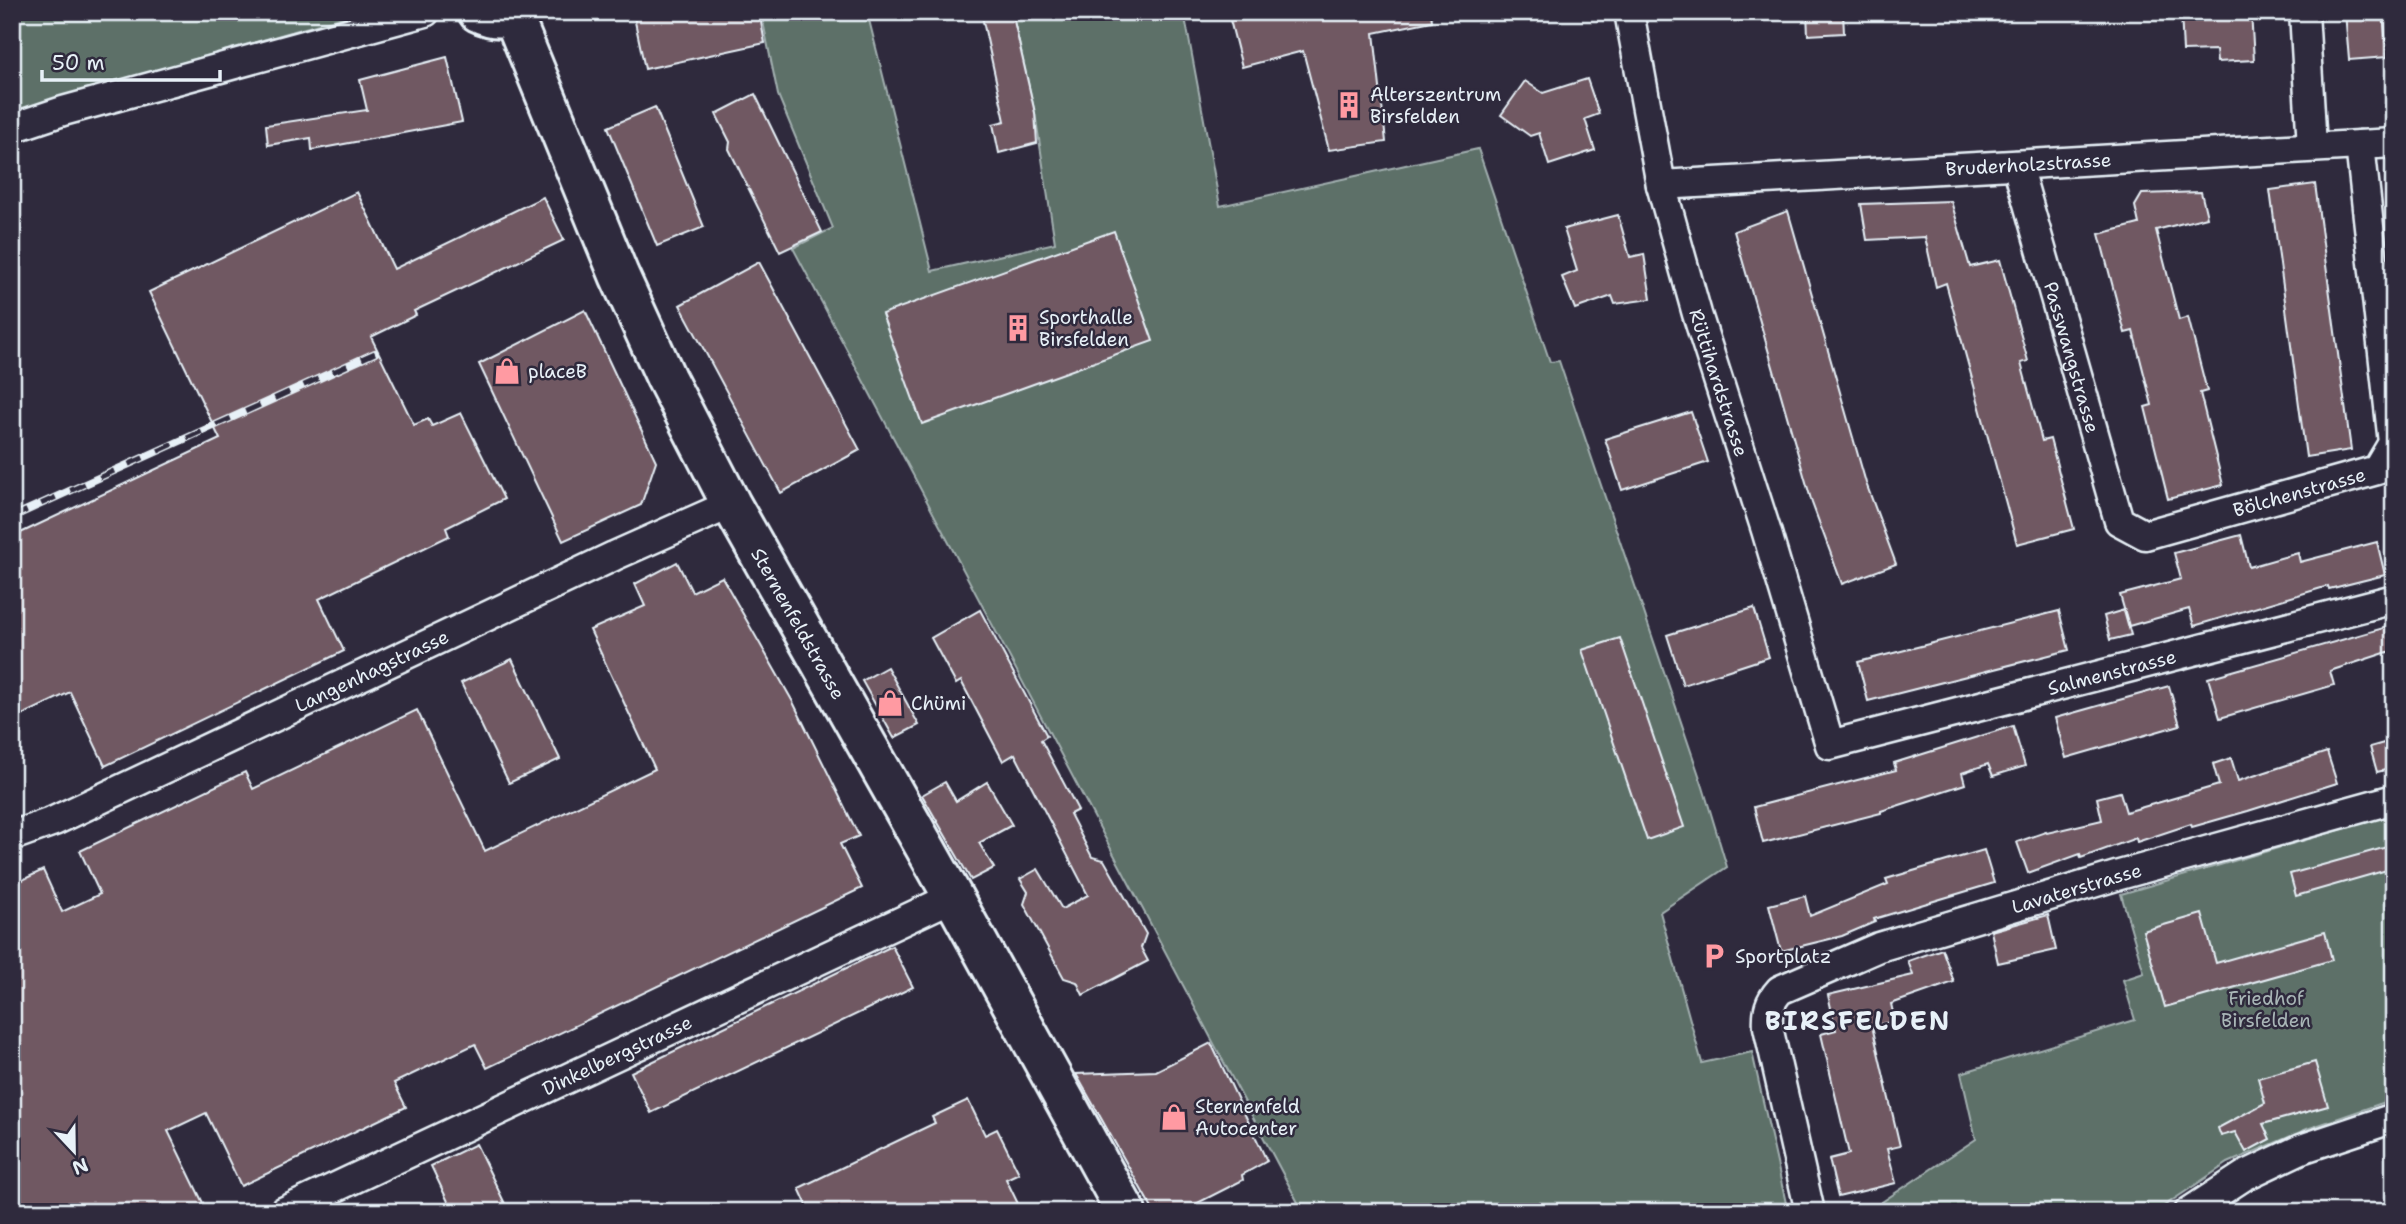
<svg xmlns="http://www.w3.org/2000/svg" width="2406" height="1224" font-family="'Shantell Sans',sans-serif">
	<rect width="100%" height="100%" fill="#2f2a3d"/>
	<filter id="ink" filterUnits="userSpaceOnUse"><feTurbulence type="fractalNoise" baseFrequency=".0143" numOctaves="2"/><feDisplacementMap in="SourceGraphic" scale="14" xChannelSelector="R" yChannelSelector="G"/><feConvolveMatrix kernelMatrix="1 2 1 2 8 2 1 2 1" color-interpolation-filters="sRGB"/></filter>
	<g filter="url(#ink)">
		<g fill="#5d6f68" stroke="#a2b0b0" stroke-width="2">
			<polygon points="12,12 361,12 101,86 12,117"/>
			<polygon points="761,12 867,12 932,271 1055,243 1035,113 1012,12 1184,12 1220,206 1478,149 1550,362 1559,361 1703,787 1727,867 1660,912 1702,1063 1752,1052 1788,1212 1303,1212 793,248 833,228 778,95"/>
			<polygon points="2394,814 2394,1099 2307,1129 2228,1163 2155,1212 1867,1212 1976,1139 1961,1073 2135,1020 2123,980 2144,973 2121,894"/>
		</g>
		<g fill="#705962" stroke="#e8f1f8" stroke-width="2">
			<polygon points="633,12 759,12 765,43 645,69"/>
			<polygon points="981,12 1012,12 1035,113 1037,143 999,153 993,124 1005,121"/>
			<polygon points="1228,12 1431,12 1432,21 1374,33 1386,142 1329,150 1303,51 1242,67"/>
			<polygon points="1807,12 1843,12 1844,33 1808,35"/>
			<polygon points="2181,12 2251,12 2254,60 2217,62 2216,50 2183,51"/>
			<polygon points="2345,12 2383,12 2387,57 2349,60"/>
			<polygon points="447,57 462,122 312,150 311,138 268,145 266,125 367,110 360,80"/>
			<polygon points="1587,79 1599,114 1585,119 1595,150 1549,165 1539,133 1530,136 1501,115 1525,81 1543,93"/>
			<polygon points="755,94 822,232 780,252 729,149 730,142 716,114"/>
			<polygon points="655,107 704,227 657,246 608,127"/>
			<polygon points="2315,184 2351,450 2306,457 2270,190"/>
			<polygon points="357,192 394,269 543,197 564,240 414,311 416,315 371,337 414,425 428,419 432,426 461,413 504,499 446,528 449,536 319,599 344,651 105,766 70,692 12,720 12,537 220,439 149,292"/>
			<polygon points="2201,192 2207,217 2156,230 2179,320 2188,317 2207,391 2200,393 2223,485 2168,499 2145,407 2152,405 2133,331 2125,333 2099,234 2139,224 2135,206 2142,194"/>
			<polygon points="1951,201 1970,267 2000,260 2028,361 2021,363 2042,441 2050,439 2074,529 2017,544 1946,283 1936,287 1925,237 1867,240 1861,204"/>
			<polygon points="1788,211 1866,483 1896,564 1842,584 1812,503 1734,231"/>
			<polygon points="1618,215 1630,257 1644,254 1651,299 1615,304 1612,296 1575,309 1562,277 1577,271 1564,229"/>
			<polygon points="1114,231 1153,341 922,424 882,314"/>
			<polygon points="759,262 860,450 781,493 680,305"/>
			<polygon points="585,310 656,461 641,505 563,541 479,364"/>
			<polygon points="1691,412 1708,462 1622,490 1605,439"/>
			<polygon points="2241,535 2249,567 2298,553 2300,562 2377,542 2385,575 2329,589 2328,586 2194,626 2189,609 2129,626 2120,595 2181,579 2174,553"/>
			<polygon points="677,562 692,592 722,577 793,702 859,836 840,844 862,888 487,1068 475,1044 394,1083 406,1107 241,1186 206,1113 168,1131 204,1205 189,1212 12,1212 12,885 43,870 62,912 100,894 80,851 245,772 253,789 417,710 485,851 655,769 590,630 645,606 635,584"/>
			<polygon points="1754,608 1769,657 1683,685 1667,635"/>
			<polygon points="980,610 1047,736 1041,740 1078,810 1070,814 1092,857 1104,860 1146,934 1141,948 1148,961 1083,995 1077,982 1064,978 1024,904 1028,892 1020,879 1038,869 1062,909 1088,895 1015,754 1003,761 961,681 956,684 931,638"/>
			<polygon points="2124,610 2131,635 2110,640 2104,616"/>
			<polygon points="2059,611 2069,650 1868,701 1858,662"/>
			<polygon points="2394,625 2394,650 2330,671 2334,685 2220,718 2208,678"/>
			<polygon points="1620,638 1684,827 1647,840 1582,650"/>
			<polygon points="512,659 560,759 509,783 461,683"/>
			<polygon points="887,667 919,725 894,738 862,681"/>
			<polygon points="2169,686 2180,725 2066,758 2055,718"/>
			<polygon points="2013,726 2025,766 1993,776 1988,764 1962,773 1965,784 1881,811 1881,813 1763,843 1754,807 1896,770 1894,763"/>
			<polygon points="2394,740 2394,768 2377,772 2370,747"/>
			<polygon points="2327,752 2337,783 2248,811 2192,827 2191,824 2137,842 2136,838 2081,858 2080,854 2028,873 2017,842 2046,832 2047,833 2102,820 2097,798 2120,792 2126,812 2219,785 2213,764 2231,758 2238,781"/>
			<polygon points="945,782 956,801 987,782 1012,825 979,843 994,868 971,880 922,795"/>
			<polygon points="2394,845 2394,868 2296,896 2290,874"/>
			<polygon points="1984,850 1994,883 1874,919 1875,922 1842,936 1781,951 1769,905 1805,896 1810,916 1888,884 1886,879"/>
			<polygon points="2202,914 2216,963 2325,932 2332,960 2165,1007 2143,931"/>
			<polygon points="2048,915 2056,950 1998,963 1991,931"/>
			<polygon points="892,946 913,987 651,1113 631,1072"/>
			<polygon points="1942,949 1954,982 1891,1004 1895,1021 1872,1026 1900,1146 1887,1149 1896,1183 1838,1197 1829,1159 1849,1154 1821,1034 1836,1030 1828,995 1913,975 1908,961"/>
			<polygon points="1211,1043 1267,1161 1242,1175 1243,1180 1180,1212 1154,1212 1076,1074 1156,1071"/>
			<polygon points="2315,1062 2328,1106 2263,1124 2270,1139 2246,1152 2235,1132 2221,1136 2218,1128 2265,1103 2258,1078"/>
			<polygon points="968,1100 985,1135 997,1129 1019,1173 1006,1179 1022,1212 810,1212 799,1188 935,1123 932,1117"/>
			<polygon points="476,1144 509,1212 453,1212 431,1166"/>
		</g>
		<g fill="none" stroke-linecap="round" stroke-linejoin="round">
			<defs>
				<g id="street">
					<path id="s1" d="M1629,12L1661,185L1697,314L1766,530L1830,745L2394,599"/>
					<polyline points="2304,12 2312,147"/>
					<polyline points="12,128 63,111 425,12"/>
					<path id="s2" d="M2017,165L2119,521L2145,535L2377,470L2393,443L2360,145"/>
					<path id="s3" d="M1661,185L2394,143"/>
					<path id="s4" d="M12,836L54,821L614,556L731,504"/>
					<path id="s5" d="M283,1212L953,897"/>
					<path id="s6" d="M1810,1212L1768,1027C1767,1011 1769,1002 1780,990L1879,947L2116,876L2394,799"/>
					<polyline points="2189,1212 2244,1176 2301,1149 2394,1118"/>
				</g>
				<g id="secondary">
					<path d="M478,12C492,19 505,20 519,12"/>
					<path id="s7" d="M513,16L619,275L666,378L731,504L953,897L1126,1212"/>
				</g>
			</defs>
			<use href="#street" stroke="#e8f1f8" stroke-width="33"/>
			<use href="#secondary" stroke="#e8f1f8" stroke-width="44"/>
			<use href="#street" stroke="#2f2a3d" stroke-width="28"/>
			<use href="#secondary" stroke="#2f2a3d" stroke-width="38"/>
			<defs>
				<polyline id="rail" points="12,517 375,353"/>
			</defs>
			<use href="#rail" stroke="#e8f1f8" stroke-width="8"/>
			<use href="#rail" stroke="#2f2a3d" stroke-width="5" stroke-dasharray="16" stroke-linecap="butt"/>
		</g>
	</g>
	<defs>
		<symbol id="building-bare" viewBox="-9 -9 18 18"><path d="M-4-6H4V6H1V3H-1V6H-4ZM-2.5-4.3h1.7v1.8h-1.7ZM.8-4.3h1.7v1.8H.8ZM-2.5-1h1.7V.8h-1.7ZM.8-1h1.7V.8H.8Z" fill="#ff9aa2" stroke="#2f2a3d" stroke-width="2.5" paint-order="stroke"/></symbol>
		<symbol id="shop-bare" viewBox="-9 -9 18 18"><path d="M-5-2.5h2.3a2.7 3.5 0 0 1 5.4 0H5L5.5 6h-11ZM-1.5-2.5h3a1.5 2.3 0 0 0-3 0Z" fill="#ff9aa2" stroke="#2f2a3d" stroke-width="2.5" paint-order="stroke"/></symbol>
		<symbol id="parking-bare" viewBox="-9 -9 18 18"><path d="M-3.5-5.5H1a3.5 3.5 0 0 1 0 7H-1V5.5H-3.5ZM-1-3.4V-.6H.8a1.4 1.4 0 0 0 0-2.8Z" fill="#ff9aa2" stroke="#2f2a3d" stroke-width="2.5" paint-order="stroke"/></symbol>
	</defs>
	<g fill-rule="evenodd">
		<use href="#building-bare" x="1330" y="86" width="38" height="38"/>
		<use href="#building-bare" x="999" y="309" width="38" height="38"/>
		<use href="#shop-bare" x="488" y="352" width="38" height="38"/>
		<use href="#shop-bare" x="871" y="684" width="38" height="38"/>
		<use href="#parking-bare" x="1695" y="937" width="38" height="38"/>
		<use href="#shop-bare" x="1155" y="1098" width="38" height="38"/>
	</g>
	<g text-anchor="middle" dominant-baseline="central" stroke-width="5" stroke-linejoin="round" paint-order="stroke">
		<g font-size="19" fill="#e8f1f8" stroke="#2f2a3d" text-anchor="start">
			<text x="1370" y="94">Alterszentrum<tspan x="1370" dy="22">Birsfelden</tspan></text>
			<text x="1039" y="317">Sporthalle<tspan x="1039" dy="22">Birsfelden</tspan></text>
			<text x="528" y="371">placeB</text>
			<text x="911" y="703">Chümi</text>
			<text x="1735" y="956">Sportplatz</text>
			<text x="1195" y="1106">Sternenfeld<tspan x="1195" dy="22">Autocenter</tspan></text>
		</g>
		<g font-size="19" fill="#e8f1f8" stroke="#2f2a3d">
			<text stroke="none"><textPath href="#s3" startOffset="368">Bruderholzstrasse</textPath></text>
			<text stroke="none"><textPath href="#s2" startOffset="200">Passwangstrasse</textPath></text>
			<text stroke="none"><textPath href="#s1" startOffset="382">Rüttihardstrasse</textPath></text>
			<text stroke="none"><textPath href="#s2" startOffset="560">Bölchenstrasse</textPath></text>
			<text stroke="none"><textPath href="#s7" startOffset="672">Sternenfeldstrasse</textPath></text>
			<text stroke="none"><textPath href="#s4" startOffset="396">Langenhagstrasse</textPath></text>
			<text stroke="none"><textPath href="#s1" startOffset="1052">Salmenstrasse</textPath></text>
			<text stroke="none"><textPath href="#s6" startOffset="544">Lavaterstrasse</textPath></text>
			<text stroke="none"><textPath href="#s5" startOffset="369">Dinkelbergstrasse</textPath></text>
		</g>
		<g font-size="19" fill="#a9b6b7" stroke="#2f2a3d">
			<text x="2266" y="998">Friedhof<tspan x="2266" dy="22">Birsfelden</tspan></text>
		</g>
		<g font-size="26" font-weight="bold" letter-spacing="2" fill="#e8f1f8" stroke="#2f2a3d">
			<text x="1858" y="1020">BIRSFELDEN</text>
		</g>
	</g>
	<rect width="2406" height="1224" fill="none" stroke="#2f2a3d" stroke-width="42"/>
	<rect x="21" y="21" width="2364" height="1182" fill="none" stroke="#e8f1f8" stroke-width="2.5" filter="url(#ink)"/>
	<g transform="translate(74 1151) rotate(158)" stroke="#2f2a3d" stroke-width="5" paint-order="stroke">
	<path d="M0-5L12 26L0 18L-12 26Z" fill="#e8f1f8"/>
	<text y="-10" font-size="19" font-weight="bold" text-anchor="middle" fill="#e8f1f8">N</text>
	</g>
	<path d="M42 70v10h178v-10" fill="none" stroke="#e8f1f8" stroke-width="3.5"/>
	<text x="52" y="70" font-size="21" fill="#e8f1f8" stroke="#2f2a3d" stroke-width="5" paint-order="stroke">50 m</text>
</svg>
